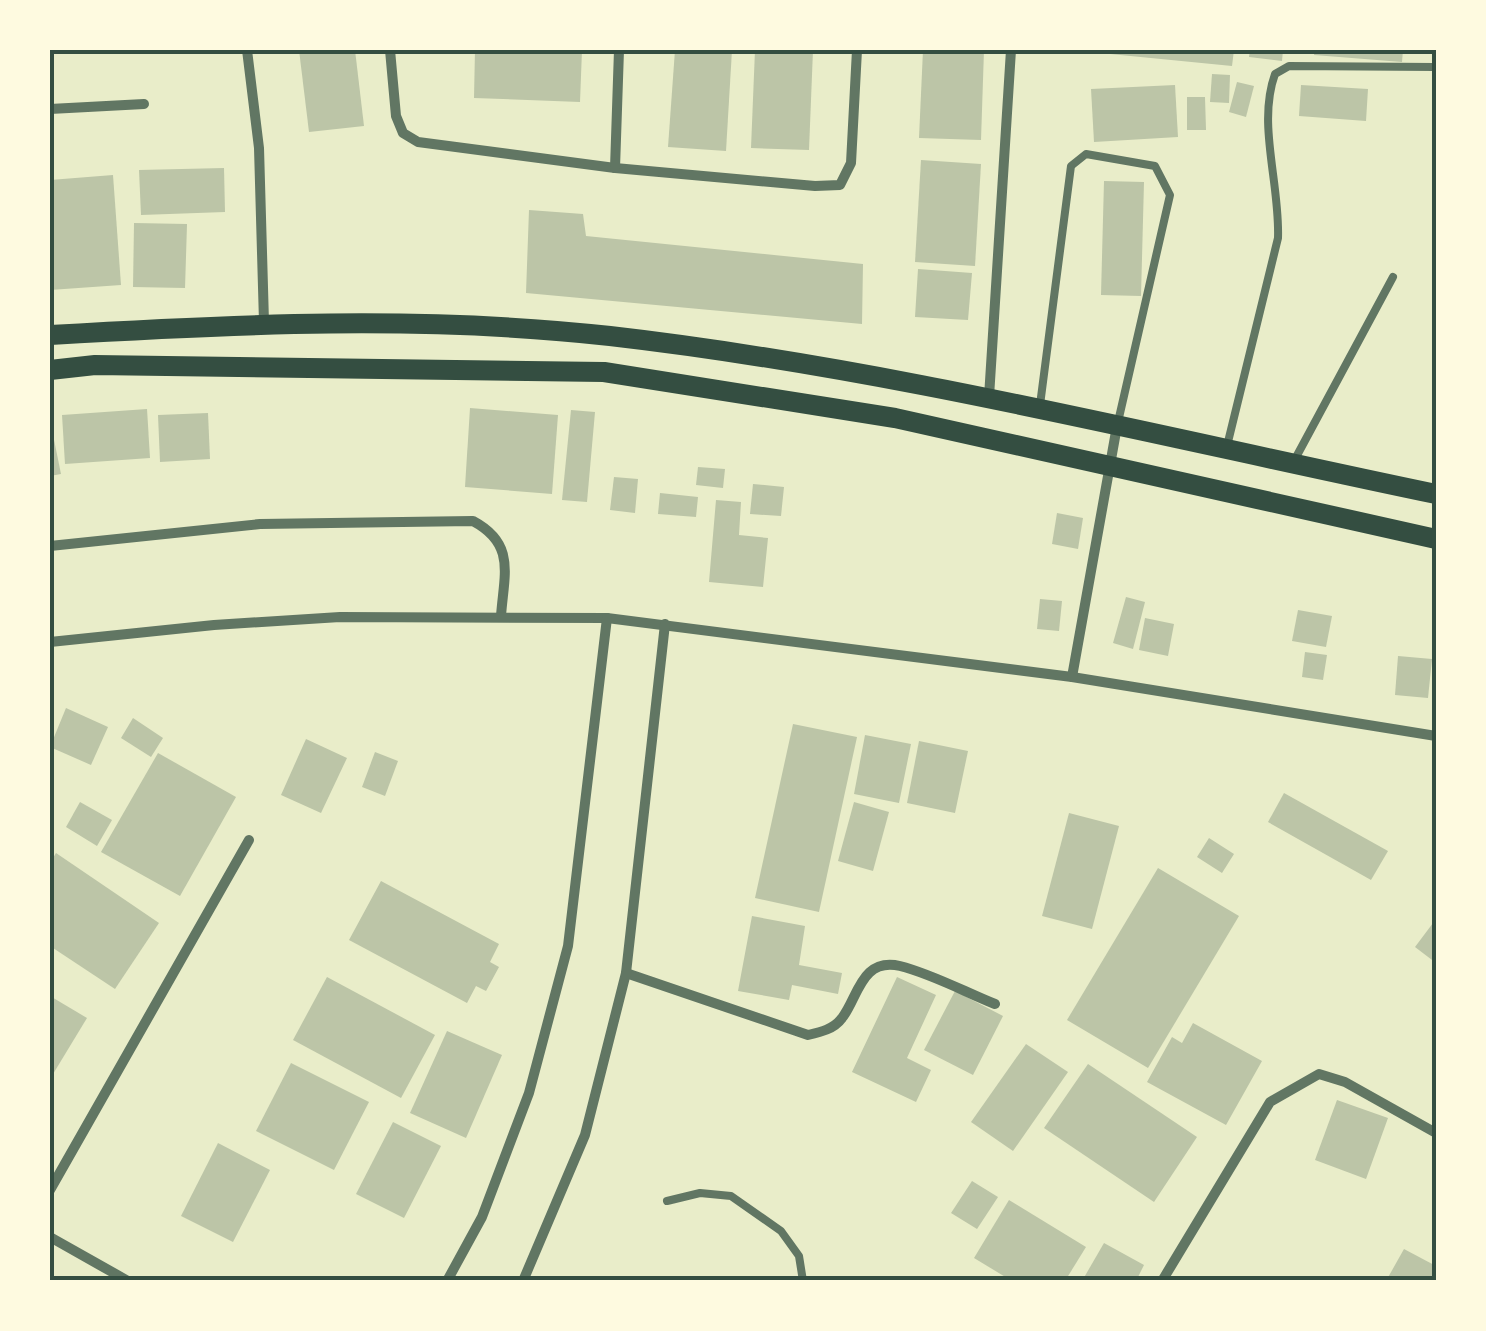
<svg xmlns="http://www.w3.org/2000/svg" width="1486" height="1331" font-family="Rubik,sans-serif">
	<rect width="100%" height="100%" fill="#e9edc9"/>
	<g fill="#bcc5a7">
		<polygon points="299,50 355,50 364,126 309,132"/>
		<polygon points="475,50 582,50 580,102 474,98"/>
		<polygon points="675,50 732,50 726,151 668,147"/>
		<polygon points="755,50 813,50 809,150 751,148"/>
		<polygon points="923,50 984,50 981,140 919,138"/>
		<polygon points="1101,50 1234,50 1232,66 1100,53"/>
		<polygon points="1250,50 1283,50 1282,61 1249,57"/>
		<polygon points="1315,50 1403,50 1402,62 1314,55"/>
		<polygon points="1212,74 1230,75 1229,103 1210,102"/>
		<polygon points="1237,82 1254,86 1246,117 1229,112"/>
		<polygon points="1175,85 1178,137 1094,142 1091,89"/>
		<polygon points="1301,85 1368,89 1366,121 1299,116"/>
		<polygon points="1187,97 1205,97 1206,130 1187,130"/>
		<polygon points="921,160 981,164 975,266 915,262"/>
		<polygon points="224,168 225,212 141,215 139,170"/>
		<polygon points="113,175 121,285 50,290 50,180"/>
		<polygon points="1104,181 1144,182 1141,296 1101,295"/>
		<polygon points="529,210 583,214 586,236 863,264 862,324 526,293"/>
		<polygon points="134,223 187,224 185,288 133,287"/>
		<polygon points="918,269 972,273 968,320 915,317"/>
		<polygon points="470,408 558,415 552,494 465,487"/>
		<polygon points="147,409 150,458 65,464 62,415"/>
		<polygon points="571,410 595,412 587,502 562,500"/>
		<polygon points="208,413 210,459 160,462 158,415"/>
		<polygon points="50,420 61,474 50,476"/>
		<polygon points="698,467 725,469 723,488 696,485"/>
		<polygon points="614,477 638,479 635,513 610,510"/>
		<polygon points="753,484 784,487 781,516 750,514"/>
		<polygon points="660,493 698,497 696,517 658,514"/>
		<polygon points="716,500 741,502 739,535 768,538 763,587 709,582"/>
		<polygon points="1057,513 1083,518 1078,549 1052,544"/>
		<polygon points="1126,597 1145,602 1133,649 1113,643"/>
		<polygon points="1040,599 1062,601 1059,631 1037,629"/>
		<polygon points="1298,610 1332,616 1326,647 1292,641"/>
		<polygon points="1145,618 1174,624 1168,656 1139,650"/>
		<polygon points="1305,652 1327,655 1323,680 1302,677"/>
		<polygon points="1398,656 1432,659 1428,698 1395,695"/>
		<polygon points="66,708 108,727 91,765 50,747"/>
		<polygon points="133,718 163,738 151,757 121,738"/>
		<polygon points="793,724 857,737 819,912 755,898"/>
		<polygon points="865,735 911,744 899,803 854,794"/>
		<polygon points="306,739 347,758 321,813 281,795"/>
		<polygon points="919,741 968,751 955,813 907,803"/>
		<polygon points="375,752 398,761 385,796 362,787"/>
		<polygon points="158,753 236,797 180,896 101,852"/>
		<polygon points="1284,793 1388,851 1371,880 1268,822"/>
		<polygon points="80,802 112,820 97,846 66,827"/>
		<polygon points="854,802 889,812 873,871 838,861"/>
		<polygon points="1069,813 1119,826 1092,929 1042,916"/>
		<polygon points="1209,838 1234,854 1222,873 1197,857"/>
		<polygon points="56,853 159,923 115,989 50,946 50,863"/>
		<polygon points="1158,868 1239,916 1148,1068 1067,1020"/>
		<polygon points="381,881 499,944 490,962 499,967 486,991 476,986 467,1003 349,940"/>
		<polygon points="752,916 805,926 799,965 842,973 838,994 792,985 789,1000 738,991"/>
		<polygon points="1436,919 1436,963 1415,947"/>
		<polygon points="327,977 435,1035 401,1098 293,1040"/>
		<polygon points="897,977 936,995 907,1058 931,1070 916,1102 852,1072"/>
		<polygon points="955,991 1003,1016 973,1075 924,1050"/>
		<polygon points="50,996 87,1018 50,1079"/>
		<polygon points="1193,1023 1262,1061 1226,1125 1147,1082 1172,1037 1182,1043"/>
		<polygon points="447,1031 502,1055 466,1138 410,1113"/>
		<polygon points="1026,1044 1068,1072 1013,1151 971,1122"/>
		<polygon points="291,1063 369,1102 334,1170 256,1131"/>
		<polygon points="1088,1064 1197,1137 1154,1202 1044,1128"/>
		<polygon points="1337,1100 1388,1118 1366,1179 1315,1160"/>
		<polygon points="393,1122 441,1146 404,1218 356,1194"/>
		<polygon points="218,1143 270,1170 233,1242 181,1216"/>
		<polygon points="972,1181 998,1197 977,1229 951,1213"/>
		<polygon points="1009,1200 1086,1247 1065,1281 1012,1281 974,1258"/>
		<polygon points="1104,1243 1144,1265 1136,1281 1082,1281"/>
		<polygon points="1404,1249 1436,1266 1436,1281 1386,1281"/>
	</g>
	<g fill="none" stroke-linecap="round" stroke-linejoin="round">
		<g stroke="#617663" stroke-width="8">
			<polyline points="1040,405 1071,166 1086,154 1155,166 1170,195 1118,422"/>
			<path d="M1227,446L1278,238C1280,183 1257,124 1275,74L1289,66L1434,67"/>
			<polyline points="1294,461 1393,277"/>
			<polyline points="667,1201 700,1193 731,1196 781,1231 799,1256 803,1281"/>
		</g>
		<g stroke="#617663" stroke-width="10">
			<polyline points="247,50 259,148 264,322"/>
			<polyline points="390,50 396,116 403,133 418,142 615,168 815,186 840,185 851,163 857,50"/>
			<polyline points="50,109 144,104"/>
			<polyline points="615,168 619,50"/>
			<polyline points="989,397 1011,50"/>
			<path d="M50,546L260,524L473,521C516,544 504,574 501,616"/>
			<polyline points="50,642 214,625 340,617 607,618 1072,677 1436,736"/>
			<polyline points="1072,677 1117,426"/>
			<path d="M626,973L808,1035C821,1032 834,1029 842,1018C858,998 861,957 900,966C932,974 965,992 995,1004"/>
			<polyline points="50,1190 249,840"/>
			<polyline points="50,1237 128,1281"/>
			<polyline points="447,1281 482,1217 529,1093 568,946 607,618"/>
			<polyline points="523,1281 585,1135 626,973 665,624"/>
			<polyline points="1162,1281 1270,1102 1319,1074 1345,1082 1436,1133"/>
		</g>
		<g stroke="#344e41" stroke-width="20">
			<path d="M50,335C237,324 423,315 610,336C889,368 1161,437 1436,494"/>
			<polyline points="50,370 95,365 604,372 895,418 1436,539"/>
		</g>
	</g>
	<rect width="1486" height="1331" fill="none" stroke="#fefae0" stroke-width="105"/>
	<rect x="52" y="52" width="1382" height="1226" fill="none" stroke="#344e41" stroke-width="4"/>
</svg>
